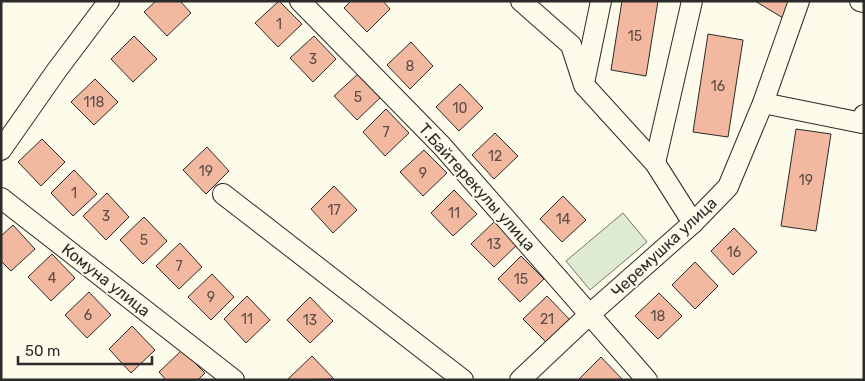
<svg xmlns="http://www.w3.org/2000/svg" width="865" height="381" font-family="Rubik,sans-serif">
	<rect width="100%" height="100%" fill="#fdfbea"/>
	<polygon fill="#deebd1" stroke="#74746e" points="623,213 647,242 590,290 566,261"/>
	<g fill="#f2b8a0" stroke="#2b2b2b">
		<polygon points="156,1 180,1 191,13 167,36 144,12"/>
		<polygon points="279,1 302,24 278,47 255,23"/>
		<polygon points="351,1 383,1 390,9 367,32 344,8"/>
		<polygon points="622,1 658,1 646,76 611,70"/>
		<polygon points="755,1 791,1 783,18"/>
		<polygon points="708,34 743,40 728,137 693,132"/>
		<polygon points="134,36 157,59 133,82 111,59"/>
		<polygon points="314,36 336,59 313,82 290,58"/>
		<polygon points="411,42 433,66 410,89 387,65"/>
		<polygon points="358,74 381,97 357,120 334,96"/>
		<polygon points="95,79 118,102 94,125 71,102"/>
		<polygon points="460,84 483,108 459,131 436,107"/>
		<polygon points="386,109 409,133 385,156 363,132"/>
		<polygon points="796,129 831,134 816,231 781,226"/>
		<polygon points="495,133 518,156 494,179 472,155"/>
		<polygon points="42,139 65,162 41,186 18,162"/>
		<polygon points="207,147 229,171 206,194 183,170"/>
		<polygon points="424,150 447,173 423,196 400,172"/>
		<polygon points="74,170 97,194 73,216 51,193"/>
		<polygon points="334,186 357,210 333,233 311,209"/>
		<polygon points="454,190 477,214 453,236 431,213"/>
		<polygon points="107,193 129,217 106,240 83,216"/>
		<polygon points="563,196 586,220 562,242 540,219"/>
		<polygon points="144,217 167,241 143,264 120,240"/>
		<polygon points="495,221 518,244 494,267 471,244"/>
		<polygon points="13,225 35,249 11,271 1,261 1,236"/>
		<polygon points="734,228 757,252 733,275 711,251"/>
		<polygon points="180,243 202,267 179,289 156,266"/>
		<polygon points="52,254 75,278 51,301 28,277"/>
		<polygon points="521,256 544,279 520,302 498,279"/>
		<polygon points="695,262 718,286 695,309 672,285"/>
		<polygon points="212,274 234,297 211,320 188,297"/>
		<polygon points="89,292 111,315 87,338 65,315"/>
		<polygon points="659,293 682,316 658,339 635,316"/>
		<polygon points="247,296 270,320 246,343 224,319"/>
		<polygon points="547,296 570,320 546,342 523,319"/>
		<polygon points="310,297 333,321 310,343 287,320"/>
		<polygon points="132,326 155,350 131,373 109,349"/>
		<polygon points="182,350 205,373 198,380 166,380 159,372"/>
		<polygon points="312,356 334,379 289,380 288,379"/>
		<polygon points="601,357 623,380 578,380"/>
	</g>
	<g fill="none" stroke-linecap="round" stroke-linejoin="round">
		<defs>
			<g id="minor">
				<polyline points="300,1 442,146 647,380"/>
				<polyline points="521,1 571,45 584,85 655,163 693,223"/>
				<polyline points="860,1 864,2"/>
				<polyline points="584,83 601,1"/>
				<polyline points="763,103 862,123 864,115"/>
				<polyline points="1,150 57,70 109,1"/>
				<polyline points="655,163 692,1"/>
				<polyline points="223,194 463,380"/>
				<polyline points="1,198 234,380"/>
				<polyline points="520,380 590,314 693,223 728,187 763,103 799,1"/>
			</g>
		</defs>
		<use href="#minor" stroke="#2b2b2b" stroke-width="22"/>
		<use href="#minor" stroke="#fdfbea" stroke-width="20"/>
	</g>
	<g text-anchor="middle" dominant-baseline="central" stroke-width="4" stroke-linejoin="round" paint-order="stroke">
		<g font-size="14" fill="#5d4e48">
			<text x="279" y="24">1</text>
			<text x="635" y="36">15</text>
			<text x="313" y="59">3</text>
			<text x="410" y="66">8</text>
			<text x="718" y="86">16</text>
			<text x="358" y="97">5</text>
			<text x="94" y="102">118</text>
			<text x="460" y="108">10</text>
			<text x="386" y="132">7</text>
			<text x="495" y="156">12</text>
			<text x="206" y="171">19</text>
			<text x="423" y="173">9</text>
			<text x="806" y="180">19</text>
			<text x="74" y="193">1</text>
			<text x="334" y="210">17</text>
			<text x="454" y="213">11</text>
			<text x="106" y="216">3</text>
			<text x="563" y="219">14</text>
			<text x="144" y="240">5</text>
			<text x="494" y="244">13</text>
			<text x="734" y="252">16</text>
			<text x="179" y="266">7</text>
			<text x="52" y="278">4</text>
			<text x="521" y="279">15</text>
			<text x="211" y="297">9</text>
			<text x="88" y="315">6</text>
			<text x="658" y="316">18</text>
			<text x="247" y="319">11</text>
			<text x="547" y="319">21</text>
			<text x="310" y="320">13</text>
		</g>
		<g font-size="16" fill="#2b2b2b" stroke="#fdfbea">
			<text transform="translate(477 187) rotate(48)">Т.Байтерекулы улица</text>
			<text transform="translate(664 247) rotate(-43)">Черемушка улица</text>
			<text transform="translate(106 280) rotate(38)">Комуна улица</text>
		</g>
	</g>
	<rect width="865" height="381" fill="none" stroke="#2b2b2b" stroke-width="5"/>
	<path d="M18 356v8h134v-8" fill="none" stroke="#2b2b2b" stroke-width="2.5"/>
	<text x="25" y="356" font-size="15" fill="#2b2b2b" stroke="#fdfbea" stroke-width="4" paint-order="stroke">50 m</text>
</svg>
